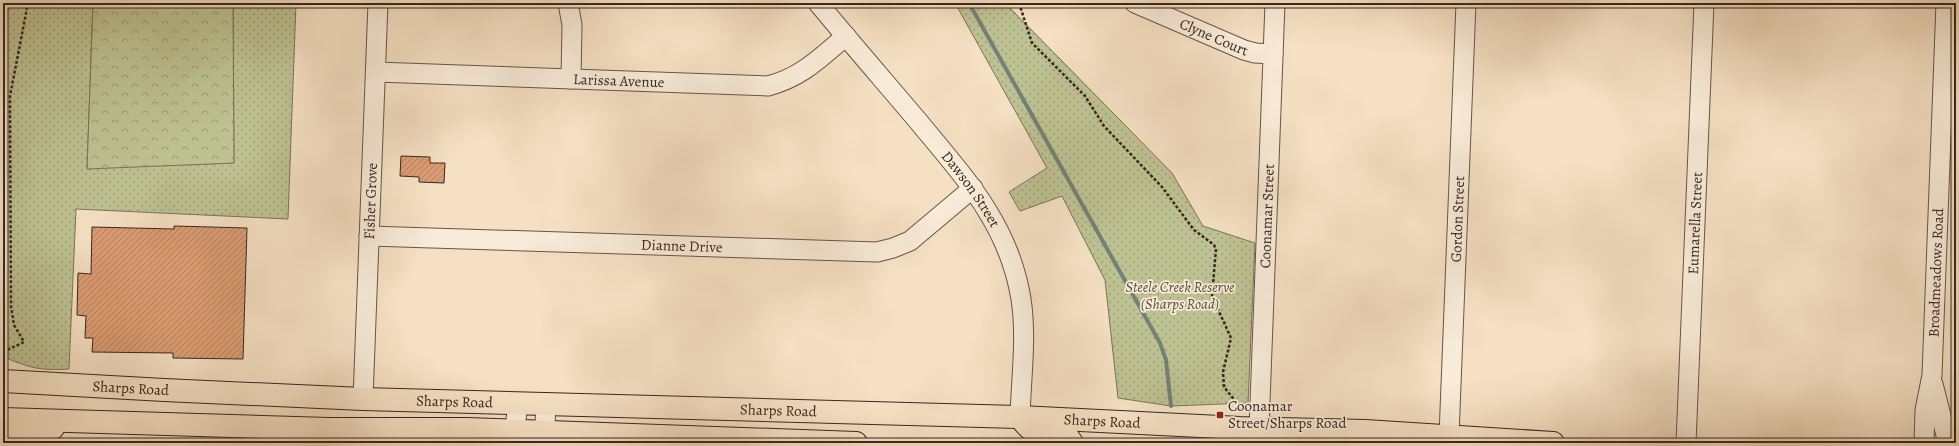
<svg xmlns="http://www.w3.org/2000/svg" width="1959" height="446" font-family="Alegreya,serif">
	<defs>
		<pattern id="grass-dots" width="8" height="8" patternUnits="userSpaceOnUse"><rect width="8" height="8" fill="#bec292"/><path d="M2 2h.1M6 6h.1" fill="none" stroke="#9b9e77" stroke-width="1.8" stroke-linecap="round"/></pattern>
		<pattern id="forest-crowns" width="20" height="18" patternUnits="userSpaceOnUse"><rect width="20" height="18" fill="#bec292"/><path d="M2 6a3 3 0 1 1 6 0M12 15a3 3 0 1 1 6 0" fill="none" stroke="#9b9e77"/></pattern>
		<pattern id="building-hatch" width="6" height="6" patternUnits="userSpaceOnUse"><rect width="6" height="6" fill="#dd9d74"/><path d="M-1 1l2-2M0 6l6-6M5 7l2-2" fill="none" stroke="#b4805f"/></pattern>
	</defs>
	<rect width="100%" height="100%" fill="#f5e0c3"/>
	<filter id="stains"><feTurbulence type="fractalNoise" baseFrequency=".005" numOctaves="4"/><feColorMatrix values="0 0 0 0 .2 0 0 0 0 .09 0 0 0 0 .02 0 0 0 .5 -.17"/></filter>
	<radialGradient id="worn" r=".72"><stop offset=".6" stop-color="#630" stop-opacity="0"/><stop offset="1" stop-color="#630" stop-opacity=".3"/></radialGradient>
	<g fill="url(#grass-dots)" stroke="#7a7459">
		<path d="M3,3H93L87,168L234,163L233,3H296L288,219L76,209L69,369C50,370 37,370 19,363C13,361 7,359 3,354Z"/>
		<polygon points="955,3 1012,3 1008,6 1172,173 1203,226 1255,243 1248,403 1171,406 1118,398 1105,280 1062,196 1020,211 1009,192 1047,168"/>
	</g>
	<polygon fill="url(#forest-crowns)" stroke="#7a7459" points="93,3 233,3 234,163 87,169"/>
	<g fill="none" stroke-linecap="round" stroke-linejoin="round">
		<polyline stroke="#748176" stroke-width="4" points="969,3 1160,343 1166,360 1171,406"/>
	</g>
	<g fill="url(#building-hatch)" stroke="#372720">
		<polygon points="401,156 430,157 430,163 445,163 444,183 419,182 419,177 400,176"/>
		<polygon points="174,226 247,228 243,359 173,358 173,353 92,352 93,338 85,338 86,316 77,315 78,273 91,274 92,227 174,229"/>
	</g>
	<g fill="none" stroke-linecap="round" stroke-linejoin="round">
		<defs>
			<g id="minor">
				<polyline points="568,3 572,25 571,79"/>
				<path id="s1" d="M818,3C851,43 885,82 918,121C964,177 1009,224 1021,299C1027,337 1021,379 1020,417"/>
				<path id="s2" d="M1135,3L1244,50L1255,53L1273,54"/>
				<path id="s3" d="M376,72L768,86C802,77 820,58 846,36"/>
				<path id="s4" d="M369,236L877,252L893,248L910,241L973,188"/>
				<polyline points="1933,384 1948,443"/>
				<path id="s5" d="M363,399L378,3"/>
				<path id="s6" d="M1259,429L1275,3"/>
				<path id="s7" d="M1449,436L1466,3"/>
				<polyline points="513,443 518,404"/>
				<polyline points="544,443 546,405"/>
				<path id="s8" d="M1686,443L1704,3"/>
				<path id="s9" d="M1924,443L1925,410L1932,375L1946,3"/>
			</g>
			<g id="major">
				<path id="s10" d="M3,381L164,390L363,399L1020,417L1240,428L1365,431L1553,443"/>
				<path d="M1020,417C1034,438 1044,435 1067,436L1072,443"/>
				<polyline points="3,419 329,429 467,429 856,443"/>
				<polyline points="3,441 53,428"/>
			</g>
		</defs>
		<use href="#minor" stroke="#665549" stroke-width="21"/>
		<use href="#major" stroke="#372720" stroke-width="24"/>
		<g stroke="#372720" stroke-width="2.5" stroke-dasharray="3 2" stroke-linecap="butt">
			<polyline points="1019,3 1032,43 1085,96 1104,126 1162,187 1194,230 1214,245 1216,249 1212,296 1231,338 1223,372 1224,387 1241,408 1241,412"/>
			<polyline points="3,352 24,342 14,325 11,306 10,96 28,3"/>
		</g>
		<use href="#minor" stroke="#f8ebd8" stroke-width="19"/>
		<use href="#major" stroke="#f5e0c3" stroke-width="22"/>
	</g>
	<rect fill="#8f2418" stroke="#f8ebd8" stroke-width="1.5" x="1216" y="411" width="8" height="8" rx="2"/>
	<g text-anchor="middle" dominant-baseline="central" stroke-width="3.5" stroke-linejoin="round" paint-order="stroke">
		<g font-size="15" fill="#372720" stroke="#f8ebd8">
			<text stroke="none"><textPath href="#s2" startOffset="86">Clyne Court</textPath></text>
			<text stroke="none"><textPath href="#s3" startOffset="243">Larissa Avenue</textPath></text>
			<text stroke="none"><textPath href="#s1" startOffset="241">Dawson Street</textPath></text>
			<text stroke="none"><textPath href="#s5" startOffset="198">Fisher Grove</textPath></text>
			<text stroke="none"><textPath href="#s6" startOffset="213">Coonamar Street</textPath></text>
			<text stroke="none"><textPath href="#s7" startOffset="217">Gordon Street</textPath></text>
			<text stroke="none"><textPath href="#s8" startOffset="220">Eumarella Street</textPath></text>
			<text stroke="none"><textPath href="#s4" startOffset="313">Dianne Drive</textPath></text>
			<text stroke="none"><textPath href="#s9" startOffset="171">Broadmeadows Road</textPath></text>
			<text stroke="none"><textPath href="#s10" startOffset="128">Sharps Road</textPath></text>
			<text stroke="none"><textPath href="#s10" startOffset="452">Sharps Road</textPath></text>
			<text stroke="none"><textPath href="#s10" startOffset="776">Sharps Road</textPath></text>
			<text stroke="none"><textPath href="#s10" startOffset="1100">Sharps Road</textPath></text>
		</g>
		<g font-size="15" font-style="italic" fill="#594e3c" stroke="#f8ebd8">
			<text x="1180" y="287">Steele Creek Reserve<tspan x="1180" dy="17">(Sharps Road)</tspan></text>
		</g>
		<g font-size="15" fill="#372720" stroke="#f8ebd8" text-anchor="start">
			<text x="1228" y="406">Coonamar<tspan x="1228" dy="17">Street/Sharps Road</tspan></text>
		</g>
	</g>
	<rect width="1959" height="446" fill="none" stroke="#f5e0c3" stroke-width="16"/>
	<rect x="4" y="4" width="1951" height="438" fill="none" stroke="#372720" stroke-width="2"/>
	<rect x="8" y="8" width="1943" height="430" fill="none" stroke="#372720"/>
	<rect width="100%" height="100%" filter="url(#stains)"/>
	<rect width="100%" height="100%" fill="url(#worn)"/>
</svg>
